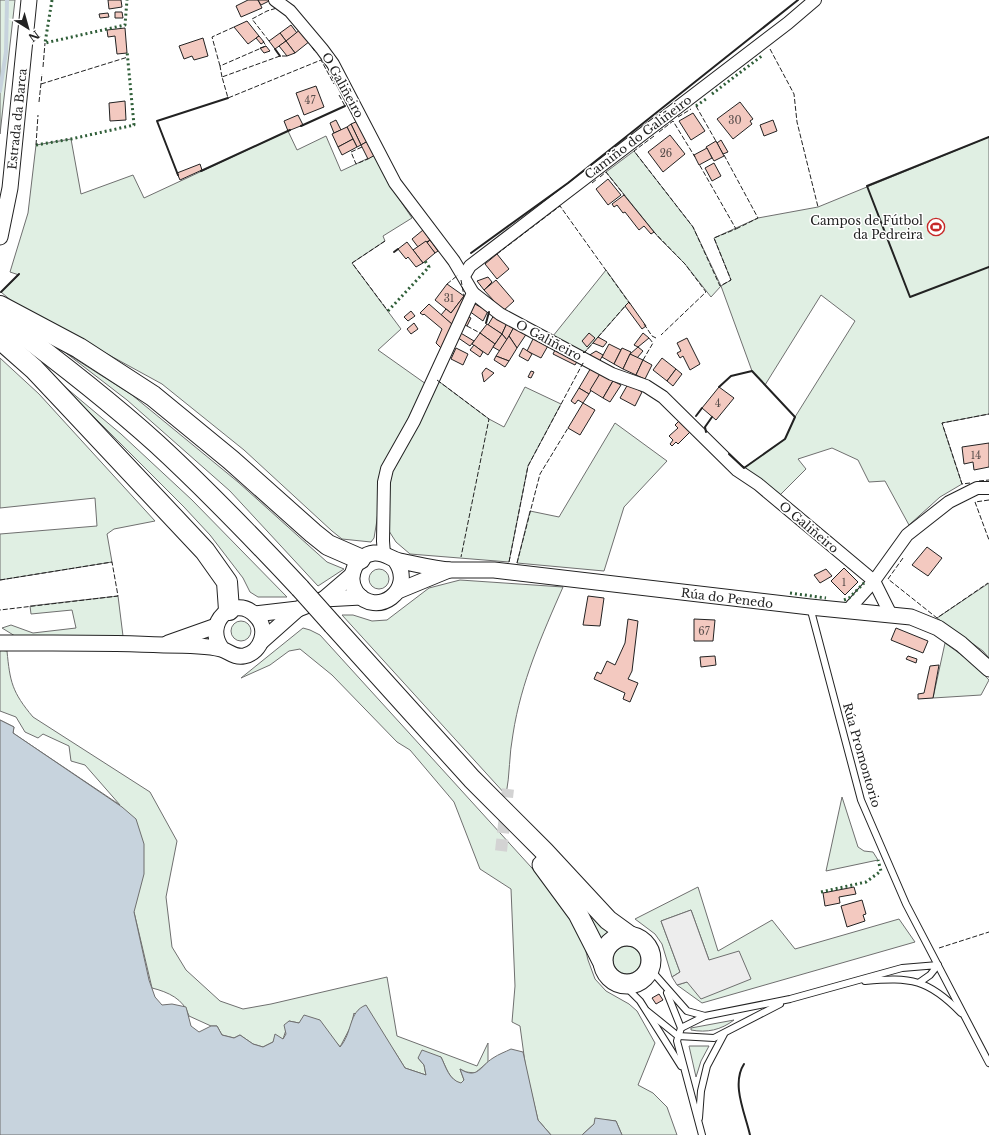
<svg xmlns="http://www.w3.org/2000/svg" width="989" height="1135" font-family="'Libre Baskerville',serif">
	<rect width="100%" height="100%" fill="#fff"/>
	<g fill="#e0efe3" stroke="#6f6f6f">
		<polygon points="0,0 15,0 0,134"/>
		<polygon points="288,131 297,150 326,136 341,171 375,155 393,190 412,218 383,236 385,241 352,263 401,329 378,350 426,384 383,467 377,520 374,538 371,542 342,539 332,531 244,450 162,384 14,303 1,292 19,275 10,272 28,213 36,145 71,139 81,194 133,175 144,198"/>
		<polygon points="989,137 989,414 942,423 962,484 940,497 909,525 885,481 869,482 858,460 832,448 798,459 806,469 779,496 744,468 785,439 795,417 855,321 821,295 765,385 752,371 721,286 711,297 685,264 659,238 606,172 634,151 693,227 721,286 731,280 714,238 758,218 818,207"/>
		<polygon points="606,270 629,302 584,353 553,336"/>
		<polygon points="66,353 132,395 238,482 327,562 344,569 318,586 230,491 127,400"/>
		<polygon points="0,358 39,394 155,521 114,529 107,534 112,562 0,580 0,534 97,526 95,498 0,508"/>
		<polygon points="437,380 489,419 504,427 525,387 561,404 528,466 509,562 410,554 396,542 389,531 389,483 392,471"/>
		<polygon points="58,381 121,434 192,500 287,597 258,597 250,592 243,578 210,535 184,507"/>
		<polygon points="615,423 667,461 624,507 604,571 517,563 530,511 559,517"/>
		<circle cx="379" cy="579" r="10"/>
		<path d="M460,580L563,587C542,635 521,682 513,734C509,754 510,775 506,795L342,615H353L372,621L387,620L429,588Z"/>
		<polygon points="989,583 989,658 983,651 937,618"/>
		<polygon points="118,596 123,636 43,637 15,636 2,628 11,625 33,633 76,628 72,610 31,614 30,606"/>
		<circle cx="241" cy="631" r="10"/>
		<polygon points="303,628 310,630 320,635 551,889 582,935 588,960 595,979 606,991 629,1004 637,1011 655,1043 638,1085 653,1093 667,1107 677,1135 622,1135 616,1121 606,1120 594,1124 582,1135 551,1135 538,1120 526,1070 520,1026 512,1022 515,986 511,889 480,869 454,802 410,750 397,742 332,675 300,649 289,651 270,665 241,678"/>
		<polygon points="945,643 974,664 989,680 981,695 933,698"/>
		<path d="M0,650L7,651C10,682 12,692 33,717L150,792L177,841L166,897L172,947L186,970L220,1001L243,1009L271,1004L387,977L397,1036L477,1066L488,1043V1062L475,1073L466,1072L460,1069L464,1080L461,1084C449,1080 446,1067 441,1057L418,1058L424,1065L426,1075L405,1068L393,1049L354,1013L351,1026L340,1047L336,1042L299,1023L289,1021L283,1039L273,1042L263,1047L253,1044L240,1035L234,1038L222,1035L217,1026H211L189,1016C184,999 168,992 152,988L134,912L0,1135V720L14,727L13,733L120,805L85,765L71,761L69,746L43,734L38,738L25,732L16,717L0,711Z"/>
		<polygon points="842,797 858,847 864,851 873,852 878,860 826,871"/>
		<polygon points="698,887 718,951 772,920 795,949 899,919 915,942 702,1003 677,985 687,982 709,960 691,910 661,921 680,972 672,977 662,944 655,934 635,919"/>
		<polygon points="578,905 593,913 611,930 598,940"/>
		<circle cx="627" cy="960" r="14"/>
		<path d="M734,1020C721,1030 707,1033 691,1030V1028Z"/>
		<polygon points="689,1046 709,1046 701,1061 696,1077"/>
	</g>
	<polygon fill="#ededed" stroke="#6f6f6f" points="691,910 709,960 739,951 751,979 701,999 687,982 677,985 672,977 680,972 661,921"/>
	<g fill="#c7d3dd" stroke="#6f6f6f">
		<path d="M0,720L14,727L13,733L122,807L136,819L144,844V874L134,912L149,980L155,997L162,1005L172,1004L186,1007L191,1026L199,1032L211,1026H217L222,1035L234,1038L240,1035L253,1044L263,1047L273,1042L275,1034L283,1039L286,1034L284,1025L289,1021L299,1023L304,1015L320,1020L340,1047C353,1032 348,1012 366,1005L405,1068L426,1075L424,1065L418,1058L422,1050L441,1057C446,1067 449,1080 461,1083L464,1080L460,1069C478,1080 480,1066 493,1058C499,1054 505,1052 511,1049L523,1052L538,1120L551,1135H0Z"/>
		<polygon points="595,1118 616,1121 622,1135 582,1135 594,1124"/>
	</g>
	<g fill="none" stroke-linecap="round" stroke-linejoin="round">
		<polyline stroke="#c7d3dd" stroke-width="4" points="0,91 6,52 7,0"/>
	</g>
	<g fill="#f3c9c0" stroke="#222">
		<polygon points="108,0 121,0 122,7 109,9"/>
		<polygon points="248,0 258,0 262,8 241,17 236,6"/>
		<polygon points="258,0 269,0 269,1 261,5"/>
		<polygon points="115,12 122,12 123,18 115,18"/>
		<polygon points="108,13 109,17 100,18 99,14"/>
		<polygon points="247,21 259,36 248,44 234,27"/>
		<polygon points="291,25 297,33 286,41 280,33"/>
		<polygon points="125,28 127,53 117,54 115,36 108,37 107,30"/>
		<polygon points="301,29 310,41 295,53 286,41"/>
		<polygon points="280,33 286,41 275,49 269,41"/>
		<polygon points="259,36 264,42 261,44 256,38"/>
		<polygon points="203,38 208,56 194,60 192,56 184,59 179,46"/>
		<polygon points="286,41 295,53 287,56 279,46"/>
		<polygon points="266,46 270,51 264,53 260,48"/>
		<polygon points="316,86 324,107 304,115 296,93"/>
		<polygon points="125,101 126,120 110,121 109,103"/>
		<polygon points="740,102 753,119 750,121 752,124 733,139 717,119"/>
		<polygon points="693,113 705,131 691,140 679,121"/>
		<polygon points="298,115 303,125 288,131 284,121"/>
		<polygon points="336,120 341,130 334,133 330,123"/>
		<polygon points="773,120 777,131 764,136 760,125"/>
		<polygon points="358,121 368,141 361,145 351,124"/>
		<polygon points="351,124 361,145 357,147 347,127"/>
		<polygon points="347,127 353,139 338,147 332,134"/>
		<polygon points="670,135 685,154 663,172 648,152"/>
		<polygon points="353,139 357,147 342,155 338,147"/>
		<polygon points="721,140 728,152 723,154 717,143"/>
		<polygon points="368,141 375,155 368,159 361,145"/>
		<polygon points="716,141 724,156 714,161 706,147"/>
		<polygon points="707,148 712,158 699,165 694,155"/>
		<polygon points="714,163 721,176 712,181 705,168"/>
		<polygon points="200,164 202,170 180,180 177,173"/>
		<polygon points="608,179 621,195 608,205 596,189"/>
		<polygon points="624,195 654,232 651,234 644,226 639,230 625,212 623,213 617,205 614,207 612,204"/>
		<polygon points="423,230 430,240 418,247 412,239"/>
		<polygon points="430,240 438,251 435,253 427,243"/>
		<polygon points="426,241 435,253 423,263 413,250"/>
		<polygon points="407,242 423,263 416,267 408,257 406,259 398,249"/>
		<polygon points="497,254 509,269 497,279 485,264"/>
		<polygon points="488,277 492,282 484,290 477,281"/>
		<polygon points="496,280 514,301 503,311 484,290"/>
		<polygon points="447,284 464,296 451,313 435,300"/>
		<polygon points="464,296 465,298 453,325 441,315 446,309 451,313"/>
		<polygon points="629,302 646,326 642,329 625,306"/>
		<polygon points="473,303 488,311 483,321 469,311"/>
		<polygon points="429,304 453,325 443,350 436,343 442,329 424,314 423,315 420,313"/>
		<polygon points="411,311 415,316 408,321 404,317"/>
		<polygon points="494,315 507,323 502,334 488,325"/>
		<polygon points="467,316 471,318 467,326 463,324"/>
		<polygon points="414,323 418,329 411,334 407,329"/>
		<polygon points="507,323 514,327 507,340 502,334"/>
		<polygon points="487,324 502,334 495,344 480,333"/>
		<polygon points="514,327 527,333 517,348 509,336"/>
		<polygon points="459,332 474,341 470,346 457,337"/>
		<polygon points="480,333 495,344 488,355 472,344"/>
		<polygon points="589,333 595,338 587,347 582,341"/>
		<polygon points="643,333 649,338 638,347 634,345"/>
		<polygon points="502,334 507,340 500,351 493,347"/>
		<polygon points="509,336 517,348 509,361 496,356"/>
		<polygon points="534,337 549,344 541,358 527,351"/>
		<polygon points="598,337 607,342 603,347 593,343"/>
		<polygon points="687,338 700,364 690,370 683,356 680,358 677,353 681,351 677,343"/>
		<polygon points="609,344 621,350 614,364 602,357"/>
		<polygon points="474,345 483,352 480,357 470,350"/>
		<polygon points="638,347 643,351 637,358 630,354"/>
		<polygon points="456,348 468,354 463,365 451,359"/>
		<polygon points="523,348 532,354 528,361 519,356"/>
		<polygon points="556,348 578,360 575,365 553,354"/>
		<polygon points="622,348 631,352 623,369 614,364"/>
		<polygon points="596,351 603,355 599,362 588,356"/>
		<polygon points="630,354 643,360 636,375 623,369"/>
		<polygon points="496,356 509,361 505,367 494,360"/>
		<polygon points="662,358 676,369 667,381 653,370"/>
		<polygon points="643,360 652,365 645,379 636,375"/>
		<polygon points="592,366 601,372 589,394 579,388"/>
		<polygon points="486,368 494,373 484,382 482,373"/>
		<polygon points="676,369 682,374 673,386 667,381"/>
		<polygon points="531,371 534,372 531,378 528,377"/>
		<polygon points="601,372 614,379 603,398 590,390"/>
		<polygon points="613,381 621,385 610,402 603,398"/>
		<polygon points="628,384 642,392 635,406 620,398"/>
		<polygon points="719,387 734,398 716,420 702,408"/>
		<polygon points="579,388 589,394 583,403 578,400 575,404 571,401"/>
		<polygon points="583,403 595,410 580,435 568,428"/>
		<polygon points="680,420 691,431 678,444 676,442 672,446 670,444 673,440 669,436 678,428 675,425"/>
		<polygon points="989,443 989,467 974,470 973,462 964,464 962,447"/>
		<polygon points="927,547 942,558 928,576 912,565"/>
		<polygon points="844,568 858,582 845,595 831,581"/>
		<polygon points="826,569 832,576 820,583 814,575"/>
		<polygon points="588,596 604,598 600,626 583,625"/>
		<polygon points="628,619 638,621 632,671 628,679 638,683 630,702 623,699 625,693 594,679 597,672 601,674 607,661 615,665 625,643"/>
		<polygon points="694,619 715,620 713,641 694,641"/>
		<polygon points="896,628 928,641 923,653 891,640"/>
		<polygon points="715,656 716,665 701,667 700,657"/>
		<polygon points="908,656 917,659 916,663 906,659"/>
		<polygon points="939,665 933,698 918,699 918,694 924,693 930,666"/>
		<polygon points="854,887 856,894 839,897 840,903 825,906 823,893"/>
		<polygon points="862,900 866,914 863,915 865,921 847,927 841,906"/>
		<polygon points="659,994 663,1000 656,1004 652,998"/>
	</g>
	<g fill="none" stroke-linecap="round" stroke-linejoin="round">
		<polyline stroke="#d3d3d3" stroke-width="12" stroke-dasharray="12 6" stroke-linecap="butt" points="501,851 508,789"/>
		<defs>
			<g id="service">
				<polyline points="810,607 861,800 906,904 989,1063"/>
				<polyline points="650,969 687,1011 705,1016"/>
				<path d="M865,981C911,977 928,979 961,1013"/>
				<polyline points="622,983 640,1001 681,1066"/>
				<polyline points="667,993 681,1028"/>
				<polyline points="647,1011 678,1036 714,1038 780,1004"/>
				<polyline points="699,1118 701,1091 707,1066 724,1034"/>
				<polyline points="702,1135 677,1041 681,1028 705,1016 790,999 902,968 938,965 930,975 920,982"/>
			</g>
			<g id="minor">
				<polyline points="275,0 290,11 322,49 333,64 395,183 454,261 473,293 500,314 612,374 646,386 663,397 737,470 758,484 874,581 891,615"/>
				<polyline points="464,276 470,266 788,23 815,0"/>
				<polyline points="384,554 383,541 384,482 387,469 414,421 473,293"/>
				<polyline points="847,611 874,581 907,535 949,502 977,488 989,488"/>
			</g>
			<g id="tertiary">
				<polyline points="0,237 10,188 29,0"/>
				<path d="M395,560C417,590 376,619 356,592C346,577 356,555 374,553C385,552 390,559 400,561C416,564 434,569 451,570C465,570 479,570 494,570L810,607L911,617L938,628L961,644L989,669"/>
				<polyline points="398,591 449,570"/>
				<polyline points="324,599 361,597"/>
				<polyline points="255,614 298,609 324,599 352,575"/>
				<polyline points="262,641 298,609"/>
				<path d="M0,643C54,643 109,642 164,645C181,645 205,645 221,649C229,651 234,658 244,656C262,652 269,629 256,616C235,593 202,623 222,649"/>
				<polyline points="168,643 216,626"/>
			</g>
			<g id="primary">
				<path d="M0,318C54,358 107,399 157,444C207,490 254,539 300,588"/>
				<polyline points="333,625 472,779 544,851 608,920 630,936"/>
				<polyline points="542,865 578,914 603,963"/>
				<circle cx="627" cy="960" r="24"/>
			</g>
			<g id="trunk">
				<polyline points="0,306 79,348 153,396 231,460 313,533 328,545 360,559"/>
				<polyline points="0,339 34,369 67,404 205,551 227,582 229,610"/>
			</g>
		</defs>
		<use href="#service" stroke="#222" stroke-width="8"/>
		<use href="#minor" stroke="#222" stroke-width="14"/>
		<use href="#tertiary" stroke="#222" stroke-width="17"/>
		<use href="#primary" stroke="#222" stroke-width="21"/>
		<use href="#trunk" stroke="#222" stroke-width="22"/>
		<use href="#service" stroke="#fff" stroke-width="6"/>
		<use href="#minor" stroke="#fff" stroke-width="12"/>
		<use href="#tertiary" stroke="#fff" stroke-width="15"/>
		<use href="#primary" stroke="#fff" stroke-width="19"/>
		<use href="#trunk" stroke="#fff" stroke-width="20"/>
		<defs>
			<polyline id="primary-bridge" points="300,588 333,625"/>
		</defs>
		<use href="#primary-bridge" stroke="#222" stroke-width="21" stroke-linecap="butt"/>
		<use href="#primary-bridge" stroke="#fff" stroke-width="19"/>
		<g stroke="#2f5e38" stroke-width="3" stroke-dasharray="2 3" stroke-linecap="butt">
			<polyline points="52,0 45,43 125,25 127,0"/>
			<polyline points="712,94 763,55"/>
			<polyline points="696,106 706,99"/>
			<polyline points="36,145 71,139 134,125 127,51"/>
			<polyline points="388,311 429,267 425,261"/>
			<polyline points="790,593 826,598"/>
			<polyline points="844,600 849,598 864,583"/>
			<polyline points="821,892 866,882 881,871 878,860"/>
		</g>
		<g stroke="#222" stroke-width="1" stroke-dasharray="5 2" stroke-linecap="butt">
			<polyline points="269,41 252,19 267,11 277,8"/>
			<polyline points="312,47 316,53"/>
			<polyline points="770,49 794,94 797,122 818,207"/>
			<polyline points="287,56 280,56 222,77 228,98 321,60 334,84"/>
			<polyline points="220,66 212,37 234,27"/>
			<polyline points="43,67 45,43"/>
			<polyline points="222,77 220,66 266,46 263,41"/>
			<polyline points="41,84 128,57"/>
			<polyline points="339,95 345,106"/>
			<polyline points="39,102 42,74"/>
			<polyline points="696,106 717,143"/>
			<polyline points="678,117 691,109"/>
			<polyline points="659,132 673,121 695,157"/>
			<polyline points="654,136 634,151 693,227 720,286 731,280 714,238 736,229 699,164"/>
			<polyline points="36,145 38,115"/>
			<polyline points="362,147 351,152 356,164 368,159"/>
			<polyline points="724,155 758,218 736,229"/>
			<polyline points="600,177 606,172 625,196"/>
			<polyline points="592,183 597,179"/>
			<polyline points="653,231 685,264 706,292 661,335"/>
			<polyline points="385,241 352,263 388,311"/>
			<polyline points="497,254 560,206 630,304"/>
			<polyline points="461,280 464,296"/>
			<polyline points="447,284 458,275"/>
			<polyline points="644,324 652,336 656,338"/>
			<polyline points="467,326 480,333"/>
			<polyline points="598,337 626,305"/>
			<polyline points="583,352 584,353 593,343"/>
			<polyline points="643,360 653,343 649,338"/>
			<polyline points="437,380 489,419 461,557"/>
			<polyline points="979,481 989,480"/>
			<polyline points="970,483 962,484 942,423 989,414"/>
			<polyline points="989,500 975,502 989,540"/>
			<polyline points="903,558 888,579 937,618 988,583"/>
			<polyline points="509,562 528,466 583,363 585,364"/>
			<polyline points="517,563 540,474 568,428"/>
			<polyline points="0,580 112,562 118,596 0,610"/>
			<polyline points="939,948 989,932"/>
		</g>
		<g stroke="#222" stroke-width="2">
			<polyline points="275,49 280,56"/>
			<polyline points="301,126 345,106"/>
			<polyline points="989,137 867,186 910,297 989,267"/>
			<polyline points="201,171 290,130"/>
			<polyline points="178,175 157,121 228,98"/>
			<polyline points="394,252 398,249"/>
			<polyline points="471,253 568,183 798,0"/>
			<polyline points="1,292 19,274"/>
			<polyline points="486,323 489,312"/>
			<polyline points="719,387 731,376 752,371 795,417 785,439 744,468 729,454"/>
			<polyline points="696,416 702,408"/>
			<polyline points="706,432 705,427 712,417"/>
			<path d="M744,1064C731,1084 745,1113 750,1135"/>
		</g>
	</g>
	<defs>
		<symbol id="stadium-ring" viewBox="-11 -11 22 22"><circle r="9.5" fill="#fff" stroke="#c62828" stroke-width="1.5"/><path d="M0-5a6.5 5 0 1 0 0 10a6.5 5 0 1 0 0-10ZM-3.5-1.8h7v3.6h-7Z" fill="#c62828"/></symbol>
	</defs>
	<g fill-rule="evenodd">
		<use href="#stadium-ring" x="926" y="217" width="20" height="20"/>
	</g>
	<g text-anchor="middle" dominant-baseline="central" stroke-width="3" stroke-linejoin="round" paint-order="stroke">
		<g font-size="10" fill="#564c4a">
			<text x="310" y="100">47</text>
			<text x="735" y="120">30</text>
			<text x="666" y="153">26</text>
			<text x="449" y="298">31</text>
			<text x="718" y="403">4</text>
			<text x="976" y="455">14</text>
			<text x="844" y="582">1</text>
			<text x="704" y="631">67</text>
		</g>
		<g font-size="12" fill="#222" stroke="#fff">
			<text transform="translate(343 85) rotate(61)">O Galiñeiro</text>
			<text transform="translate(17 119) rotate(-84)">Estrada da Barca</text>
			<text transform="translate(638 137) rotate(-37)">Camiño do Galiñeiro</text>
			<text transform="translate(549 340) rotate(28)">O Galiñeiro</text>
			<text transform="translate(809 527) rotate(40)">O Galiñeiro</text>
			<text transform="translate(727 598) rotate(7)">Rúa do Penedo</text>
			<text transform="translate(862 755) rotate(74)">Rúa Promontorio</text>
		</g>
		<g font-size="12" fill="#222" stroke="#fff" text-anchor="end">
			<text x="923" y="220">Campos de Fútbol<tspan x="923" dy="14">da Pedreira</tspan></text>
		</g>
	</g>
	<g transform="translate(28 28) rotate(143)" stroke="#ffffff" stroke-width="3" paint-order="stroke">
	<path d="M0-3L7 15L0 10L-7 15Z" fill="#222222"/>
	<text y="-6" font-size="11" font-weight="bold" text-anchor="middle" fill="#222222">N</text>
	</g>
</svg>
